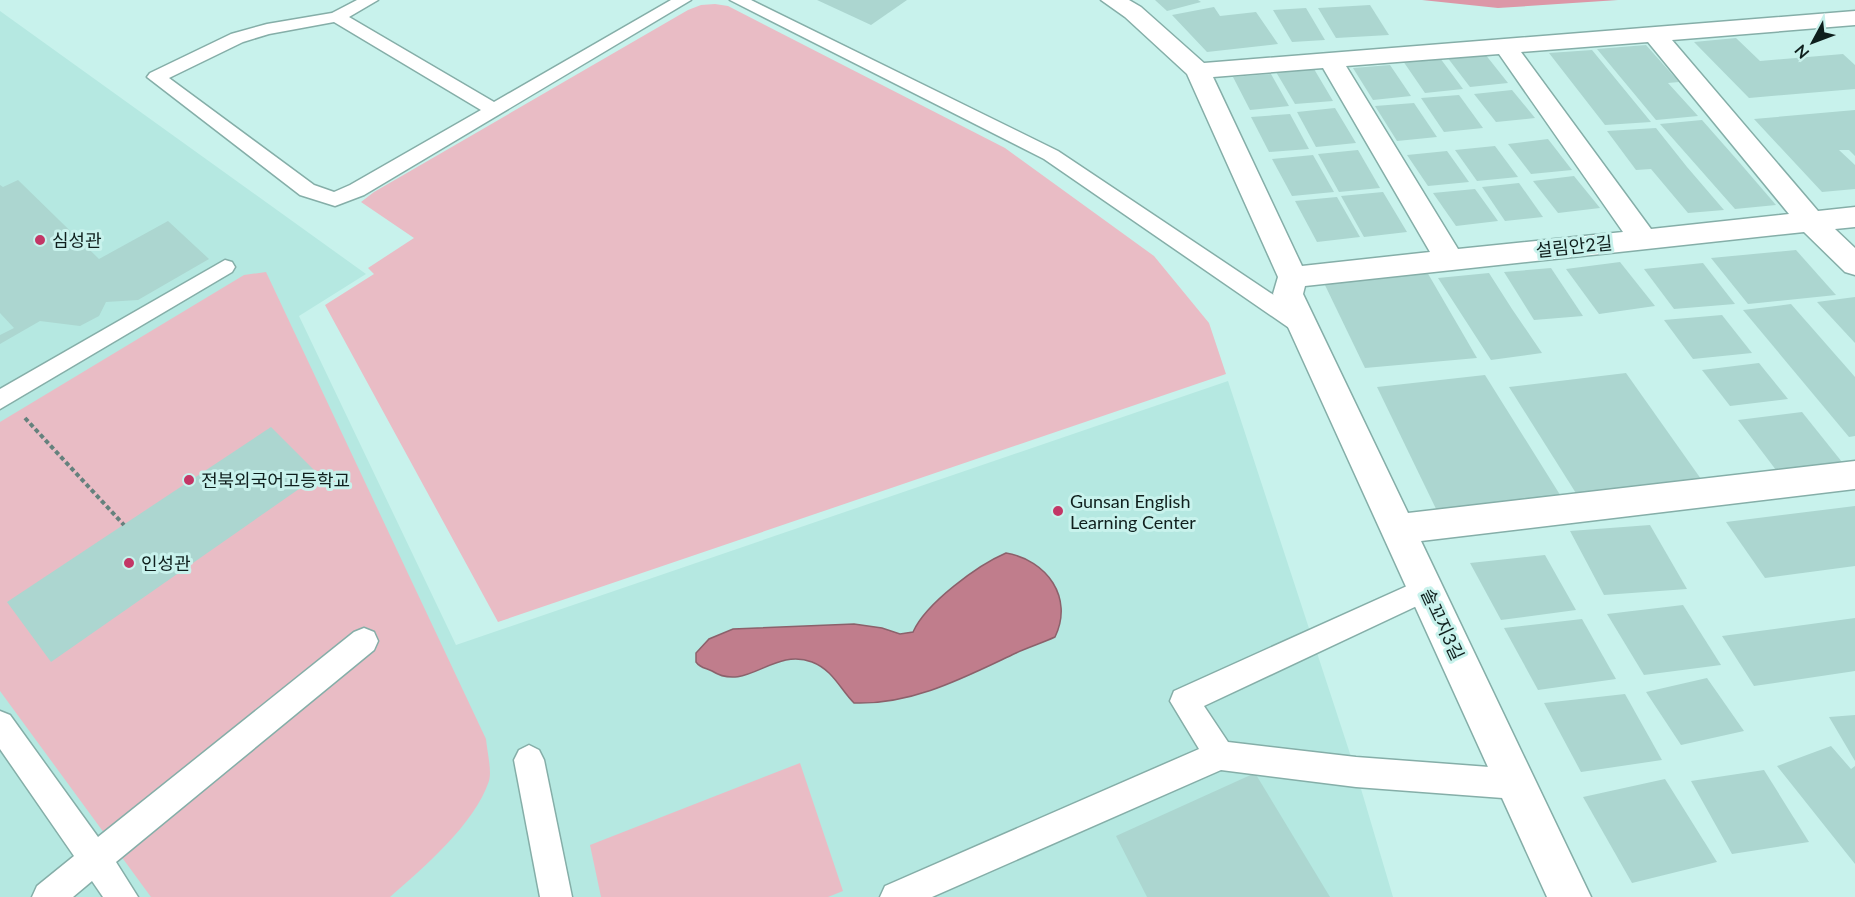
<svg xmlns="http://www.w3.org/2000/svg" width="1855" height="897" font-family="Lato,'Noto Sans KR',sans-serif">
	<rect width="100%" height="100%" fill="#c8f2ec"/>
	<polygon fill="#b5e8e1" points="0,11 366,274 299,316 456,645 1228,381 1356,772 1393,897 0,897"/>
	<g fill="#e9bcc5">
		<polygon points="715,4 728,6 1005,148 1154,256 1209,323 1226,374 498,622 325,305 374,274 368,268 414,238 361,202 374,192 688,10 701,5"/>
		<path d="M266,272L486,739C487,751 492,770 489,781C474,825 424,867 390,897H151L0,691V422L244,275Z"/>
		<polygon points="800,763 843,891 828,897 601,897 590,845"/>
	</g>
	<polygon fill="#dc97a7" points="1422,0 1618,0 1498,8"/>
	<path fill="#c07d8c" stroke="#8b616b" stroke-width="1.5" d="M1006,553C1047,560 1074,598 1055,637C1042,643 1029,647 1016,653C965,677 913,705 854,703C840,689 833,670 812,662C773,647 747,693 712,671C706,668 700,668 696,662V653L709,639L733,629L854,624L882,628L900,634L913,632C926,603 978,565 1006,553Z"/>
	<g fill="#acd6d0">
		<polygon points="817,0 907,0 871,25"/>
		<polygon points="1155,0 1198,0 1201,2 1167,11"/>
		<polygon points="1370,5 1389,35 1336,38 1318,8"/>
		<polygon points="1214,7 1220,16 1256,12 1278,44 1207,52 1172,15"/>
		<polygon points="1306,8 1325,40 1292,42 1273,10"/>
		<polygon points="1736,38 1760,61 1843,54 1855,65 1855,89 1749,98 1694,42"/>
		<polygon points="1646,45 1679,82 1668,83 1698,116 1656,120 1597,49"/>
		<polygon points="1592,50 1619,83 1651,122 1605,125 1549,53"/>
		<polygon points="1485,54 1508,83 1470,87 1447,57"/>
		<polygon points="1440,58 1463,89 1425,93 1403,61"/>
		<polygon points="1390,65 1411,96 1373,100 1353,68"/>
		<polygon points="1314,69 1333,101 1295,104 1276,72"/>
		<polygon points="1271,74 1289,106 1250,110 1233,77"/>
		<polygon points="1512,90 1535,118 1496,122 1474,94"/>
		<polygon points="1459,95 1483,128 1444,132 1421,98"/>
		<polygon points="1414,103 1437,137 1397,141 1375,106"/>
		<polygon points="1335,108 1356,143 1316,147 1297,112"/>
		<polygon points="1855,110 1855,156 1849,150 1839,150 1855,165 1855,189 1822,192 1754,119"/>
		<polygon points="1290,114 1309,149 1269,152 1251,117"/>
		<polygon points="1702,120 1739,162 1776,205 1735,209 1660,124"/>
		<polygon points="1656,128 1687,167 1724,210 1688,213 1651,169 1636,170 1607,131"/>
		<polygon points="1548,139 1572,170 1531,174 1508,144"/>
		<polygon points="1495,146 1518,177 1477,181 1455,150"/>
		<polygon points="1358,150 1380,188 1339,192 1318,154"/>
		<polygon points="1447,151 1469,182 1428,186 1407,155"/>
		<polygon points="1313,155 1334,192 1292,196 1272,159"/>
		<polygon points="1574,176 1600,208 1558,213 1533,181"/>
		<polygon points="18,180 99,259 168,221 209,259 138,300 106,302 99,316 80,326 40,321 0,344 0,335 14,328 0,313 0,185 3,187"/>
		<polygon points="1519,183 1543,217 1505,221 1482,187"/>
		<polygon points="1475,189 1498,221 1456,226 1433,193"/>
		<polygon points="1383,192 1407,232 1364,237 1341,196"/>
		<polygon points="1337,197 1360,237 1317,242 1295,201"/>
		<polygon points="1796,250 1836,295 1748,304 1711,258"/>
		<polygon points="1620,262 1655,306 1599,314 1566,269"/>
		<polygon points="1703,263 1735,304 1674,309 1644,269"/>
		<polygon points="1551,268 1583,316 1534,320 1504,272"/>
		<polygon points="1427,272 1477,358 1365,368 1323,281"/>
		<polygon points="1489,273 1512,309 1542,353 1491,360 1438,278"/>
		<polygon points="1855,297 1855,343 1817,302"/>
		<polygon points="1791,304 1855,377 1855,436 1849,437 1743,310"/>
		<polygon points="1722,315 1752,353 1693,359 1664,320"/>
		<polygon points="1759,363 1788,399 1730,406 1702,370"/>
		<polygon points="1626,373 1701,479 1579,498 1509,387"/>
		<polygon points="1485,375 1562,498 1438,513 1377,387"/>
		<polygon points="1802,412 1842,462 1776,470 1738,420"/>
		<polygon points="271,427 319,475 51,662 7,602"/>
		<polygon points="1855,506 1855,566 1765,578 1726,522"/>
		<polygon points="1650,525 1687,589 1604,595 1570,531"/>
		<polygon points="1545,555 1576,610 1501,620 1470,563"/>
		<polygon points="1683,605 1721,665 1644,675 1607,614"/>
		<polygon points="1855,618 1855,671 1754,686 1722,636"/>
		<polygon points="1582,619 1616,679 1538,690 1504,628"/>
		<polygon points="1707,678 1744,731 1681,745 1646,692"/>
		<polygon points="1625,694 1662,760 1581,772 1544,703"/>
		<polygon points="1855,715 1855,761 1829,717"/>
		<polygon points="1831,746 1851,769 1855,766 1855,864 1777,766"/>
		<polygon points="1764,770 1809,842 1732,854 1691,781"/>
		<polygon points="1255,773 1330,897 1147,897 1116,836"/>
		<polygon points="1665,779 1717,862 1632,883 1583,797"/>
	</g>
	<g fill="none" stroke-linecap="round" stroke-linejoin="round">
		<defs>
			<g id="lane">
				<path d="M357,0H378L349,17L494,102L671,0H691L364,195L335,206L300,195L147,77L150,73L231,34L267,24L332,13ZM334,22L481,110L350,185L334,192L314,185L169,78L243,42L269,34Z"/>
				<polygon points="730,0 751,0 1058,151 1311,320 1314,326 1311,332 1303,334 1295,332 1044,159"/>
				<polygon points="225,260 232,262 235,267 232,272 0,409 0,389"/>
				<polygon points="1427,577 1436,581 1440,589 1436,597 1204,706 1228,742 1356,757 1516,769 1526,774 1531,784 1526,794 1516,799 1356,787 1221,770 932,897 880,897 885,886 1199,749 1170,701 1174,691"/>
				<polygon points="364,628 374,632 378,641 374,650 116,862 138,897 103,897 92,881 73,897 32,897 37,886 74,856 0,749 0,711 10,715 98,837 354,632"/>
				<polygon points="529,745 539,750 544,760 572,897 540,897 514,760 519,750"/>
			</g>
			<path id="street" d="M1101,0H1129L1141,7L1204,63L1855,11V25L1672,40L1818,211L1855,207V227L1835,229L1855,248V275L1845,272L1804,232L1305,286L1303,294L1408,513L1855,461V489L1421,541L1591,897H1547L1273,294L1278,277L1187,74L1125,17ZM1648,42L1789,214L1651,229L1521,52ZM1499,54L1623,232L1458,249L1346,66ZM1323,68L1430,252L1302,266L1213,77Z"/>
		</defs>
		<use href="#lane" stroke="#85aea8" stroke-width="3"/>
		<use href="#street" stroke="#85aea8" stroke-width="3"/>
		<polyline stroke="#65817d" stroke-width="4" stroke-dasharray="4.5 3" stroke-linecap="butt" points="25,418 124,525"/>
		<use href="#lane" fill="#fff" fill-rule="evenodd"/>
		<use href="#street" fill="#fff" fill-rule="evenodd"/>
	</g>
	<g fill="#c33666" stroke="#c8f2ec" stroke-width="2">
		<circle cx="40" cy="240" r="6"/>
		<circle cx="189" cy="480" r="6"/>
		<circle cx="1058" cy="511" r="6"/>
		<circle cx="129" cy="563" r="6"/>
	</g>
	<g text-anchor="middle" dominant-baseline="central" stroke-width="6" stroke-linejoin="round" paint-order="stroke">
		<g font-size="18" fill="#0f1f1d" stroke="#c8f2ec" text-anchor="start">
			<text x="52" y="240">심성관</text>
			<text x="201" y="480">전북외국어고등학교</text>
			<text x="1070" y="501">Gunsan English<tspan x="1070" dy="21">Learning Center</tspan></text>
			<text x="141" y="563">인성관</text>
		</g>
		<g font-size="18" fill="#0f1f1d" stroke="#c8f2ec">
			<text transform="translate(1574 246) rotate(-6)">설림안2길</text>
			<text transform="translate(1443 624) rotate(65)">솔꼬지3길</text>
		</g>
	</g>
	<g transform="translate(1813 42) rotate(229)" stroke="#c8f2ec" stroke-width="4.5" paint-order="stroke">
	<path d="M0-4.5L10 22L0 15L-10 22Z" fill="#0f1f1d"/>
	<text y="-9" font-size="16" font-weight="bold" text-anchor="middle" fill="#0f1f1d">N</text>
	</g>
</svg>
